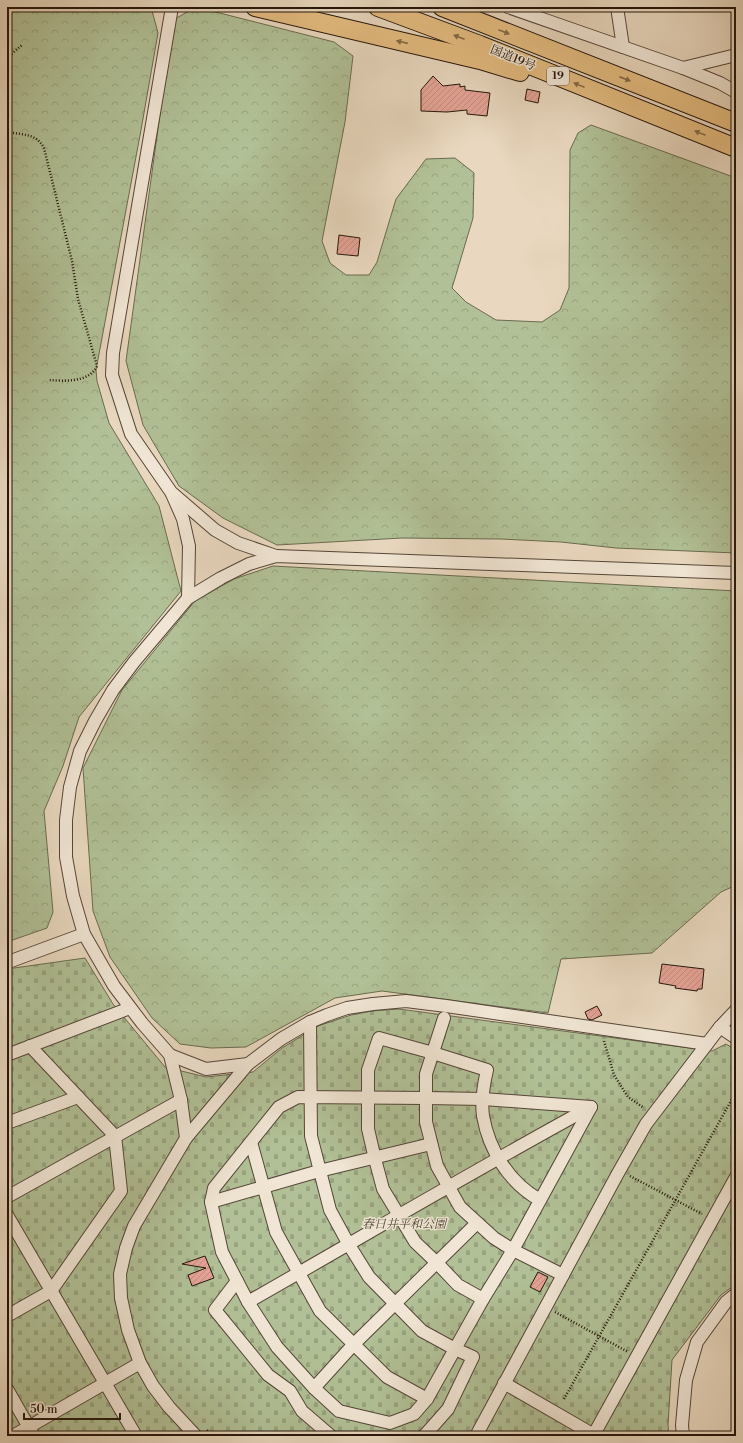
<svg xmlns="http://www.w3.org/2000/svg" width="743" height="1443" font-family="'Libre Bodoni','Noto Serif JP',serif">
	<defs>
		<pattern id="forest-crowns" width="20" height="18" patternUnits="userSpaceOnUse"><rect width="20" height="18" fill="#b1c096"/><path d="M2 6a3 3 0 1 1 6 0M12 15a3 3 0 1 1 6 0" fill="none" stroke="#98a480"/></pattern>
		<pattern id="cemetery-stones" width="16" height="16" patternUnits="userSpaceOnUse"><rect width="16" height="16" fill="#b1c096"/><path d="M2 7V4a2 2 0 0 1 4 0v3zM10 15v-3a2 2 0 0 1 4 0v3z" fill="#98a480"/></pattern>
		<pattern id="building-hatch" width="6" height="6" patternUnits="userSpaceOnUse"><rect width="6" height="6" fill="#e5a396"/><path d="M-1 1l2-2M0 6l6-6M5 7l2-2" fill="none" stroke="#c48c80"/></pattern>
	</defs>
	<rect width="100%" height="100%" fill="#e9d8bf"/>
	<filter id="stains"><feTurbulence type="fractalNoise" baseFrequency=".005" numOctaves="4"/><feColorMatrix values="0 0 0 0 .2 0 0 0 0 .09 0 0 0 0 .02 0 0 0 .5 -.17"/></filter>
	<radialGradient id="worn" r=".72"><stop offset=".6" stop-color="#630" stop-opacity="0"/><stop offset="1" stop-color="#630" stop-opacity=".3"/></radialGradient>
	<g fill="url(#forest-crowns)" stroke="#6a6b50">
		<polygon points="7,7 151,7 158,33 141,130 96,370 97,381 109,423 159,506 181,591 79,717 63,766 44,811 53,912 47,928 7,942"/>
		<polygon points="196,7 334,42 353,56 345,122 322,241 330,263 346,275 369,275 377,262 396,199 426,159 455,158 474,173 473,218 452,288 466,302 496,320 542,322 560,310 569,288 570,150 578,133 591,125 736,178 736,553 616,548 561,542 501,539 402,538 277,545 223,518 179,486 143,425 126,361 173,20"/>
		<polygon points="273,566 736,591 736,885 721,892 652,953 561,959 548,1013 382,991 335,998 246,1047 211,1048 180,1044 152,1018 110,957 93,911 83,768 122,690 195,601 234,579"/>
	</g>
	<polygon fill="url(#cemetery-stones)" stroke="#6a6b50" points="85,958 113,1004 165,1067 206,1077 253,1072 282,1048 318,1026 351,1015 372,1011 399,1009 712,1051 726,1044 736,1050 736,1284 721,1295 672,1360 668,1425 669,1436 7,1436 7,969"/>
	<g fill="url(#building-hatch)" stroke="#24160b">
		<polygon points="433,76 443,86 460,84 460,87 465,86 465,90 490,93 487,116 467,114 467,110 447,112 421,111 421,90"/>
		<polygon points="527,89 540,92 538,103 525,100"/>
		<polygon points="339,235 360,238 358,256 337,254"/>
		<polygon points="662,964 704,969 702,989 698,989 697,991 675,988 676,986 659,983"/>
		<polygon points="597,1006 602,1015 592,1020 588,1019 585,1012"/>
		<polygon points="205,1256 214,1278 192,1286 188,1275 206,1268 182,1264"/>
		<polygon points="538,1272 548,1277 540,1292 530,1287"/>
	</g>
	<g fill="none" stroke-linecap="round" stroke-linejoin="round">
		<defs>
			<g id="minor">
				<polyline points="172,7 113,353 112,375 131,434 171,492 215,530 238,543 276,556"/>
				<polyline points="508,7 683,68 736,55"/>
				<polyline points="617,7 623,47"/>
				<polyline points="683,68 720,83 736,92"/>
				<polyline points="172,494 183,519 189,546 188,598"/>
				<polyline points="7,961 11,961 84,934"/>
				<polyline points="444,1018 426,1074 426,1122 437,1166 460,1207 494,1238 513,1250 563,1275"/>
				<polyline points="310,1022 311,1136 330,1210 349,1245 369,1277 422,1331 455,1349 473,1357 448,1409 425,1435 423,1436"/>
				<polyline points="720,1027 736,1038"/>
				<polyline points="7,1055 130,1008"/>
				<polyline points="170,1055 206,1069 248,1064"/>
				<polygon points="298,1097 427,1098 483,1099 591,1107 513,1250 483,1299 427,1399 414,1414 390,1423 339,1411 314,1388 277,1347 248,1302 222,1252 211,1202 214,1188 279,1107"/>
				<polyline points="7,1123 78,1097"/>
				<polyline points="186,1138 181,1100 170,1055 142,1023 114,986 84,934 73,896 66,857 66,820 70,787 80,751 95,721 113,690 134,662 188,598 221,578 249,564 276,556 736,573"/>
				<polyline points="251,1142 276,1232 320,1311 387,1377 427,1399"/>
				<polyline points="7,1197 181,1100"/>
				<polyline points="211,1202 319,1171 431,1144"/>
				<polyline points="7,1215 136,1436"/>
				<polyline points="237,1281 215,1310 268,1375 290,1391 302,1411 331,1436"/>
				<path d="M483,1299L458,1285L437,1263L415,1242L383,1189L375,1159L368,1129V1070L379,1038L433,1053L487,1070C484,1083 481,1102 483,1116C489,1150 509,1183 540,1200"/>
				<path d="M248,1302C362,1237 475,1170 591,1107"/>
				<polyline points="7,1316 51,1291 121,1191 115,1136 30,1046"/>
				<polyline points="504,1383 594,1435"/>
				<polyline points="314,1388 353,1345 477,1223"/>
				<polyline points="7,1389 34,1436"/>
				<polyline points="13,1436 140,1363"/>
				<polyline points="196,1436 169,1407 153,1386 140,1363 128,1330 121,1298 120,1274 126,1248 134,1226 186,1138 248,1064 281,1039 310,1022 327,1015 347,1008 373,1004 406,1001 446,1006 707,1044"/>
				<polyline points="476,1436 617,1175 646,1124 707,1044 720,1027 736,1010"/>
				<polyline points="593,1436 736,1177"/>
				<polyline points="683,1436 682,1425 686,1380 697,1342 726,1302 736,1294"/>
			</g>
			<g id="highway">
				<polyline points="255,7 480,60 520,72"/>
				<polyline points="378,7 480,45 736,148"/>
				<polyline points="442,7 736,123"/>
			</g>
		</defs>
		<use href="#minor" stroke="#554638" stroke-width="14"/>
		<use href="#highway" stroke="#24160b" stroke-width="20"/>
		<g stroke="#24160b" stroke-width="2.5" stroke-dasharray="1 2" stroke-linecap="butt">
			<polyline points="7,58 22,45"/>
			<path d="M7,132C23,135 36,133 44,148L72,261L78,299L97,366C89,383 64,381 48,380"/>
			<polyline points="604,1041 614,1075 628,1097 644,1108"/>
			<polyline points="630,1176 702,1214"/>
			<polyline points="555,1312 628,1352"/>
			<polyline points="564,1399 736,1092"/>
			<polyline points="207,1430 215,1436"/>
		</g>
		<use href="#minor" stroke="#f1e6d5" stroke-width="12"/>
		<use href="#highway" stroke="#e4bc80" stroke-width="18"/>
	</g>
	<defs><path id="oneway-solid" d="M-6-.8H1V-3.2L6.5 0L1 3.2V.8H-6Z"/></defs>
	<g fill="#846946">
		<use href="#oneway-solid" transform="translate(504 32) rotate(21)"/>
		<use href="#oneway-solid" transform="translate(459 37) rotate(-159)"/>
		<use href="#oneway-solid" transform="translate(402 42) rotate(-167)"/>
		<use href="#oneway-solid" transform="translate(625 79) rotate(21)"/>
		<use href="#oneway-solid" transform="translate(579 85) rotate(-158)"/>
		<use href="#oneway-solid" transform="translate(700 133) rotate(-158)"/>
	</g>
	<g text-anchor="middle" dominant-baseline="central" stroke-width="3" stroke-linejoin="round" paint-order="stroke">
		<rect fill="#f1e6d5" stroke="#625448" stroke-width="1" x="547" y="67" width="22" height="18" rx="3"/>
		<g font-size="11" font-weight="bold" fill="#24160b">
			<text x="558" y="76">19</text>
		</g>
		<g font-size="12" fill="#24160b" stroke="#f1e6d5">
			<text transform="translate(513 58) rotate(22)">国道19号</text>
		</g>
		<g font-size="12" font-style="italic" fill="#4e4935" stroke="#f1e6d5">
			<text x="404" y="1224">春日井平和公園</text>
		</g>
	</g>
	<rect width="743" height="1443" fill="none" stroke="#e9d8bf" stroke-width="24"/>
	<rect x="8" y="8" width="727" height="1427" fill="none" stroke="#24160b" stroke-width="2"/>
	<rect x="12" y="12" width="719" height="1419" fill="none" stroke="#24160b"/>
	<path d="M24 1413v6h96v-6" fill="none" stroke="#24160b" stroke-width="2"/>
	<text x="30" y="1413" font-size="12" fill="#24160b" stroke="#f1e6d5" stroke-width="3" paint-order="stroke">50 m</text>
	<rect width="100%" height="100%" filter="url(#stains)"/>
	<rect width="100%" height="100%" fill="url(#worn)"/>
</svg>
